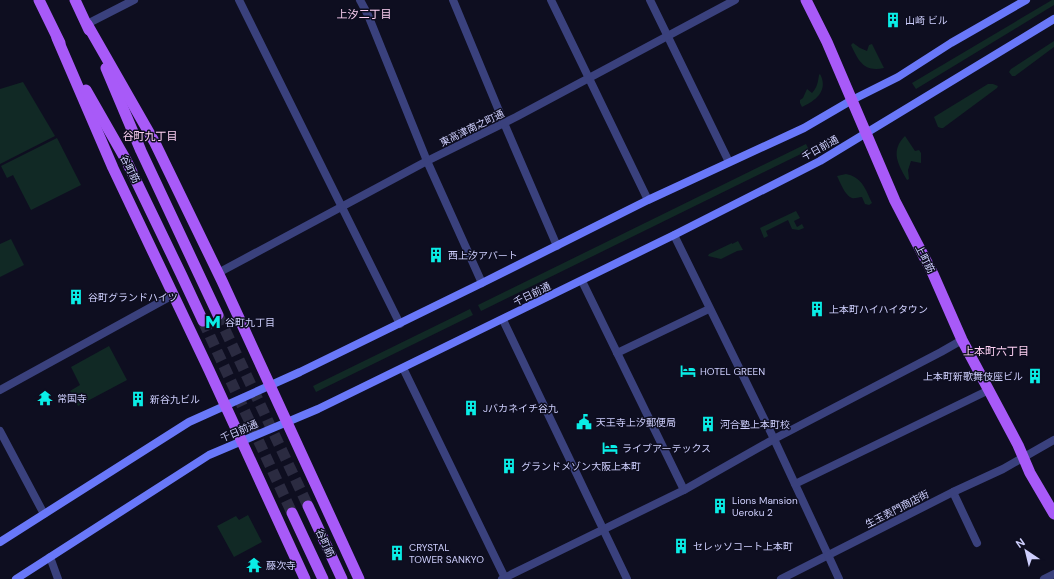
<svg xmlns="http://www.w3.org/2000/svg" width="1054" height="579" font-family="'DM Sans','Noto Sans JP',sans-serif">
	<rect width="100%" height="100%" fill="#0e0e20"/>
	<g fill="#112925">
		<polygon points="1052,0 1054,0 1054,5 916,89 912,83"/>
		<polygon points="1054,41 1054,47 1015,76 1012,76 1009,72 1011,69"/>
		<path d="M853,43L860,48L867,51L869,45L872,44L884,68C864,72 859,62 851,45Z"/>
		<path d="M820,74C829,91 815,101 802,107L800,103V100L803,98L807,89L812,93C817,88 818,82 819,75Z"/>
		<polygon points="23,82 55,136 0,164 0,89"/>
		<polygon points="988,84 993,84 998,86 997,88 943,128 941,128 938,127 934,117"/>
		<path d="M905,136L915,151L919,150L921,153V163L911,161L908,170L909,179L907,180C898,164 890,151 905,136Z"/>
		<polygon points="57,138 81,185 31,210 13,175 7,178 1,166"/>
		<polygon points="806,144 809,150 481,311 478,305"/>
		<path d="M846,174C862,177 866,190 872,203L869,205L865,204L862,197C858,197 855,199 852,198C845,196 840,182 837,176Z"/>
		<polygon points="796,211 800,218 794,221 797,227 802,224 804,228 799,230 792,229 788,220 766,231 768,236 764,238 760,228"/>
		<polygon points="11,239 24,265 0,277 0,244"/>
		<polygon points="738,241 743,250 737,251 721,259 708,256 709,254 732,243 732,244"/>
		<polygon points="470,309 473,315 316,392 313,386"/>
		<polygon points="109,346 127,380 78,406 70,391 80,385 71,367"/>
		<polygon points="248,515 262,542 234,557 217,526 236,516 239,520"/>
	</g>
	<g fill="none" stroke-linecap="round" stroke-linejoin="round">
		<g stroke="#2b2b41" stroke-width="11" stroke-dasharray="11 5.5" stroke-linecap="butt">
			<polyline points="218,315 308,506"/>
			<polyline points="203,321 292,513"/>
		</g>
		<g stroke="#3a417d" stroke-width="8">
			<polyline points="239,0 400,324"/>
			<polyline points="360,0 368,15 427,161 482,283"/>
			<polyline points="551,0 648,200"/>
			<polyline points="650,0 729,162"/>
			<polyline points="87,24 134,0"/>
			<polyline points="674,235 774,439 828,555"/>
			<polyline points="582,281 684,490"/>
			<polyline points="617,353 709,309"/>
			<polyline points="403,368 505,578"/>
			<polyline points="0,431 44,514"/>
			<polyline points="774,439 941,352 962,340"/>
			<polyline points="795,484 989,390"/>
			<polyline points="953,492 977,543"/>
			<polyline points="50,557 58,579"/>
			<polyline points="781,579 953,492 1003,469 1054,440"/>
		</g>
		<g stroke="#3a417d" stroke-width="8">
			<polyline points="453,0 504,123 557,246"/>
			<polyline points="218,273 427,161 516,117 735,0"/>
			<polyline points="503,320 627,579"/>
			<polyline points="0,390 173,295"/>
			<polyline points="828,555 839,579"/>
			<polyline points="502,579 684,490 774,439"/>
			<polyline points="1044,579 1054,574"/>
		</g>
		<g stroke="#6978f9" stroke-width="8">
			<polyline points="0,542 189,422 300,372 482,283 648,200 804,128 852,100 898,77 951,43 1026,0"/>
			<polyline points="16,579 209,455 318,409 674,235 820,161 1054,19"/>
		</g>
		<g stroke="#a85af8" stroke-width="11">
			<polyline points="39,0 60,43"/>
			<polyline points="75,0 89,30"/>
			<polyline points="806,0 827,42 895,201 933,274 962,340 1018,445 1030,473 1054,514"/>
			<polyline points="87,24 155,143 222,281 359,579"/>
			<polyline points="57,38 113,168 209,370 305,579"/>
			<polyline points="106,68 141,151 218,315"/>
			<polyline points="86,90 126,160 181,274 203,321"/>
			<polyline points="308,506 342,579"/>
			<polyline points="292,513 323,579"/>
		</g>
	</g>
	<defs>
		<symbol id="building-bare" viewBox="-9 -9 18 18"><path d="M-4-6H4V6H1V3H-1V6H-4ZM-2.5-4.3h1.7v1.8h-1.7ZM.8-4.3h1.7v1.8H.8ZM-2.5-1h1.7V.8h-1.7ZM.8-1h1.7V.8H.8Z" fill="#0aede6" stroke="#0e0e20" stroke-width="2.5" paint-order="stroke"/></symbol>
		<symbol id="metro-bare" viewBox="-9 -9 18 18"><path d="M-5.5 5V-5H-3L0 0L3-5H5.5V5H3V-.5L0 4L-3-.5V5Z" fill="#0aede6" stroke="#0e0e20" stroke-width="2.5" paint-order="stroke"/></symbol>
		<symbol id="hotel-bare" viewBox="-9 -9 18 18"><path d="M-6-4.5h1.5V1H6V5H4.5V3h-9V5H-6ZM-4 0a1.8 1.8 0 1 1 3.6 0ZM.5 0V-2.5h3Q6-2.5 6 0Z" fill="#0aede6" stroke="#0e0e20" stroke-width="2.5" paint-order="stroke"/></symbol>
		<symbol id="temple-bare" viewBox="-9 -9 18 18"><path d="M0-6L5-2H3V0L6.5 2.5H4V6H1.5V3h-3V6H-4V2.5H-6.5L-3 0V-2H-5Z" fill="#0aede6" stroke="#0e0e20" stroke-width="2.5" paint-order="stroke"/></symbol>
		<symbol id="civic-bare" viewBox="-9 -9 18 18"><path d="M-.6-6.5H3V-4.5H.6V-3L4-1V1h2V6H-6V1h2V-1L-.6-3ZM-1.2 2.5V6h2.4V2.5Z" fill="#0aede6" stroke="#0e0e20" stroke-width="2.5" paint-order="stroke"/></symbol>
	</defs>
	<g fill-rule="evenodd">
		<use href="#building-bare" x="882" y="9" width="22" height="22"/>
		<use href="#building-bare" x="425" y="244" width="22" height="22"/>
		<use href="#building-bare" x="65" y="286" width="22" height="22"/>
		<use href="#building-bare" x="806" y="298" width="22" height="22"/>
		<use href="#metro-bare" x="202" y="311" width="22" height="22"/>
		<use href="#hotel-bare" x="677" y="360" width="22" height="22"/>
		<use href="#building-bare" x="1024" y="365" width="22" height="22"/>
		<use href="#temple-bare" x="34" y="387" width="22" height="22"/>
		<use href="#building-bare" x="127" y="388" width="22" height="22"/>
		<use href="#building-bare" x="460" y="397" width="22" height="22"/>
		<use href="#civic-bare" x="573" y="411" width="22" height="22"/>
		<use href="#building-bare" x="697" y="413" width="22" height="22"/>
		<use href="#hotel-bare" x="599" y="437" width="22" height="22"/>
		<use href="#building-bare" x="498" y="455" width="22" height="22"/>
		<use href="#building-bare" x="709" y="495" width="22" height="22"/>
		<use href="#building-bare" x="670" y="535" width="22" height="22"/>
		<use href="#building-bare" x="386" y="542" width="22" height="22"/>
		<use href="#temple-bare" x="243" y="554" width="22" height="22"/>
	</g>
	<g text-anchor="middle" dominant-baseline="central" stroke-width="3" stroke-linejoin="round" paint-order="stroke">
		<g font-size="10" fill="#cecffd" stroke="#0e0e20" text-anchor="start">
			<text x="905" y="20">山崎 ビル</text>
			<text x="448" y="255">西上汐アパート</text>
			<text x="88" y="297">谷町グランドハイツ</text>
			<text x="829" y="309">上本町ハイハイタウン</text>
			<text x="225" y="322">谷町九丁目</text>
			<text x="700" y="371">HOTEL GREEN</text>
			<text x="1023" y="376" text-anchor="end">上本町新歌舞伎座ビル</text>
			<text x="57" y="398">常国寺</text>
			<text x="150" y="399">新谷九ビル</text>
			<text x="483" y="408">Jバカネイチ谷九</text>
			<text x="596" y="422">天王寺上汐郵便局</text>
			<text x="720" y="424">河合塾上本町校</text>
			<text x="622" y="448">ライブアーテックス</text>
			<text x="521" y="466">グランドメゾン大阪上本町</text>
			<text x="732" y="500">Lions Mansion<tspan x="732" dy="12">Ueroku 2</tspan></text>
			<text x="693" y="546">セレッソコート上本町</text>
			<text x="409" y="547">CRYSTAL<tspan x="409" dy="12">TOWER SANKYO</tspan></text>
			<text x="266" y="565">藤次寺</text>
		</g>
		<g font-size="10" fill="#cecffd" stroke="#0e0e20">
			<text transform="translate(472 128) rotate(-26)">東高津南之町通</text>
			<text transform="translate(820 148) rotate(-29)">千日前通</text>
			<text transform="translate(130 169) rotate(63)">谷町筋</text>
			<text transform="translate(925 259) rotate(63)">上町筋</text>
			<text transform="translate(532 294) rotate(-26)">千日前通</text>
			<text transform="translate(239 431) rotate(-23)">千日前通</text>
			<text transform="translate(897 509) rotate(-27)">生玉表門商店街</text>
			<text transform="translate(325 543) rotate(65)">谷町筋</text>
		</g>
		<g font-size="11" fill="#fdd0f3" stroke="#0e0e20">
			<text x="364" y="14">上汐二丁目</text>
			<text x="150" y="136">谷町九丁目</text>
			<text x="996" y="351">上本町六丁目</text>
		</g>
	</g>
	<g transform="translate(1026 551) rotate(325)" stroke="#0e0e20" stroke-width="3" paint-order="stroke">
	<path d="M0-3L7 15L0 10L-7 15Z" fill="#cecffd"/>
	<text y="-6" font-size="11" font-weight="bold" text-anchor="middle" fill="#cecffd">N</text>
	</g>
</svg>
